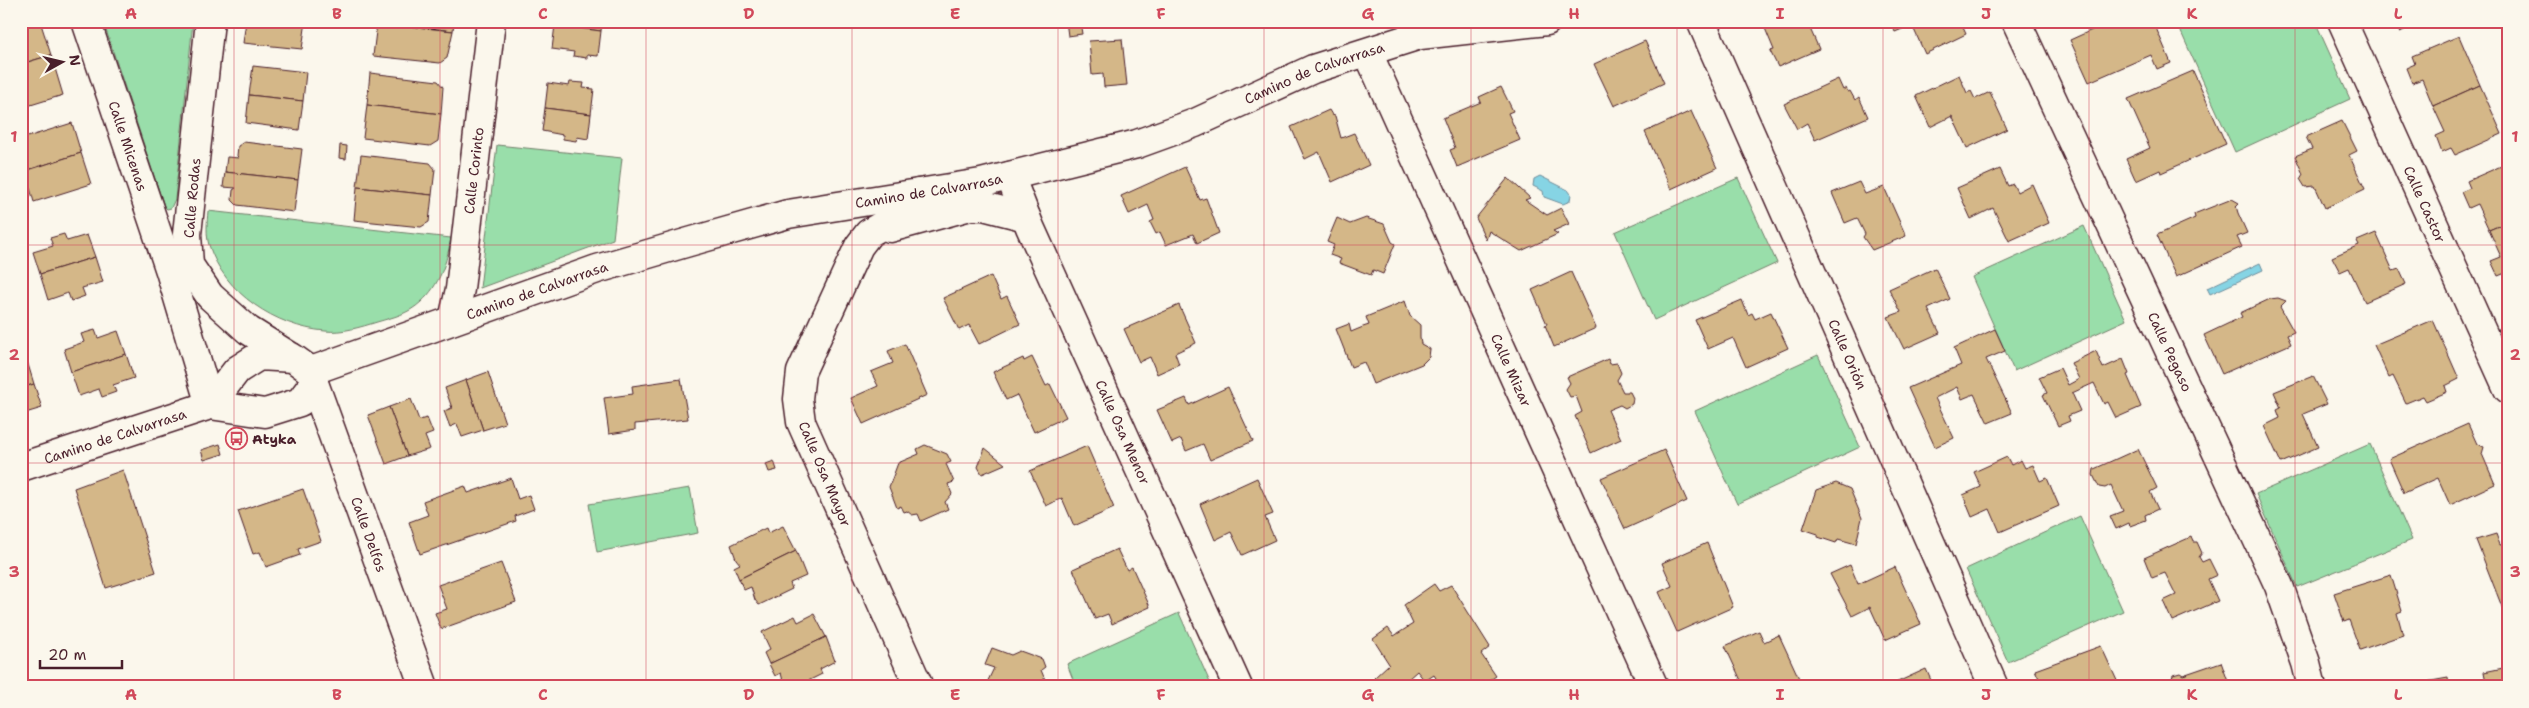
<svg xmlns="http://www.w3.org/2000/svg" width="2529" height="708" font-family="'Shantell Sans',sans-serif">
	<rect width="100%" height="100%" fill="#fbf7ec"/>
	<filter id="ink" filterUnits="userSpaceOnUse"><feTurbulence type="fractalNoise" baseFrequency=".02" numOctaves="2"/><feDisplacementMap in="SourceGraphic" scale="10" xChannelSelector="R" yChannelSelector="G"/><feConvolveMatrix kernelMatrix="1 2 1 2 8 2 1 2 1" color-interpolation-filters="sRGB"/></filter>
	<g filter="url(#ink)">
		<g fill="#99deaa" stroke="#727e6a">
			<polygon points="103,21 193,21 175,199 171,208 167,209 164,206"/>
			<polygon points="2176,21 2315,21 2350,99 2235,152"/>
			<polygon points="497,145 622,158 613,239 480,288"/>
			<polygon points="1738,178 1777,263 1654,320 1615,232"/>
			<path d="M208,211L451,238C447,261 440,285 421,302C408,314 394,317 377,322C361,327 342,333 325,331C276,327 224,293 209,245C206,235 207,222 208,211Z"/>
			<polygon points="2084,226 2126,320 2014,371 1972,277"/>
			<polygon points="1818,355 1860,447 1737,504 1695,411"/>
			<polygon points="2370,444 2412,540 2297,587 2256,494"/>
			<polygon points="690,488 698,533 597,552 589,504"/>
			<polygon points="2080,516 2123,611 2008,662 1966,569"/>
			<polygon points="1179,613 1212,687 1076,687 1067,664"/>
		</g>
		<g fill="#86d4e4" stroke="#6e8c9a">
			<polygon points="1540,176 1568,190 1571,194 1570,201 1563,204 1544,197 1543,191 1533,186 1534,179"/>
			<polygon points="2260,263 2263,270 2210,294 2207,288"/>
		</g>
		<g fill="#d4b788" stroke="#4a1f2b">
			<polygon points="21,21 40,21 51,55 21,64"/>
			<polygon points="246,21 306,21 302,49 243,43"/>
			<polygon points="377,21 454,21 453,31"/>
			<polygon points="555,21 602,21 601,31 555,25"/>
			<polygon points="1066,21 1080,21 1082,34 1068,36"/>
			<polygon points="1762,21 1815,21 1808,24 1819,49 1778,67 1770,51 1774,50"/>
			<polygon points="1890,21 1960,21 1966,34 1925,54 1912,25 1895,32"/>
			<polygon points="2101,21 2153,21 2171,63 2157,69 2151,55 2089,82 2070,40 2103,25"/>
			<polygon points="2383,21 2423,21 2400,32 2396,24 2387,29"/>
			<polygon points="377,23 453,31 447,58 440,63 373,56"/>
			<polygon points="555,25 601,31 598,56 587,55 587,58 573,56 574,52 552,49"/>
			<polygon points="2459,36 2480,85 2433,106 2422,79 2412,83 2406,68 2415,64 2412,56"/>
			<polygon points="1122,39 1127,85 1104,87 1103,74 1092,75 1089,41"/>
			<polygon points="1645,41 1664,83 1614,106 1594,64"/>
			<polygon points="51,55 63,95 21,108 21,64"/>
			<polygon points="253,66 306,72 303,101 249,95"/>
			<polygon points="2193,71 2226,144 2161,173 2160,170 2136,181 2126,159 2150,148 2128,99"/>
			<polygon points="370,73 438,81 443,87 441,114 367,105"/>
			<polygon points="1959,75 1967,93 1971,91 1975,99 1990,92 2007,129 1967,148 1952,116 1930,127 1916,96"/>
			<polygon points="1838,79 1843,90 1846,88 1848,92 1850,91 1855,100 1859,97 1868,117 1815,140 1807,123 1797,129 1784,104"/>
			<polygon points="570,82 584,83 583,88 594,89 591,114 545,108 548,83 569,86"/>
			<polygon points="2480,85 2502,134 2455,155 2451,148 2442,152 2436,136 2445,132 2433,106"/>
			<polygon points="1501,87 1513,111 1508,113 1520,140 1457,167 1450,150 1455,148 1443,118 1481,102 1479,97"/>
			<polygon points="249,95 303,101 299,130 246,123"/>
			<polygon points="367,105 441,114 438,141 430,146 363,138"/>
			<polygon points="545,108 591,114 588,139 577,137 576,141 563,139 563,135 542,131"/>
			<polygon points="1329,110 1332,115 1335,116 1341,138 1354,133 1369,165 1332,182 1319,152 1305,159 1291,127"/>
			<polygon points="1691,111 1717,168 1671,189 1645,132"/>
			<polygon points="2342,121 2357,151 2349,155 2365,189 2325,208 2315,186 2305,187 2300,179 2303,174 2295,156 2312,149 2306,137"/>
			<polygon points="72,123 81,153 25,171 21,160 21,139"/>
			<polygon points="244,142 302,149 298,180 225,172 227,157 239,158 237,156 238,146"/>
			<polygon points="340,145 347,146 346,159 339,158"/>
			<polygon points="81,153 91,184 34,202 25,171"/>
			<polygon points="361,155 430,163 435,169 432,195 357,187"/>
			<polygon points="2508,163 2508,222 2489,230 2477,204 2468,208 2461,192 2470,188 2467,181"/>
			<polygon points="1185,167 1200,200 1206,198 1219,233 1197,243 1193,234 1166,245 1160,232 1156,234 1150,222 1154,220 1148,205 1129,214 1121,196"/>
			<polygon points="2000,169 2008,186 2013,184 2017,192 2032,184 2049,223 2009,241 1993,208 1971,219 1957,188"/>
			<polygon points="225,172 298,180 294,212 237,205 232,200 233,190 236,188 223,187"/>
			<polygon points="1508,178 1530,198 1525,200 1547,215 1561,208 1569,224 1553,231 1558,234 1521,251 1489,231 1486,240 1476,218"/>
			<polygon points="1859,182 1865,194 1884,187 1906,236 1872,250 1863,237 1865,234 1857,218 1845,223 1832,193"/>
			<polygon points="357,187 432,195 429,222 421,227 354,220"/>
			<polygon points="2232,199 2239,203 2236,206 2238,213 2247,233 2237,237 2242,247 2176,277 2157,235 2195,218 2194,214"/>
			<polygon points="1337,218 1350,224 1366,218 1384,224 1392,242 1395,244 1383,274 1373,270 1371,275 1339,263 1341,259 1330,255 1334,245 1327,242"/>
			<polygon points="2508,222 2508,272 2498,276 2491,261 2501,257 2489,230"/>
			<polygon points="2376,233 2393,271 2399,269 2406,284 2365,302 2349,268 2340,272 2332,257 2359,245 2357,241"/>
			<polygon points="64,234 67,241 87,235 95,257 40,274 33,252 53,246 50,238"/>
			<polygon points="95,257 103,282 82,288 85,296 71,301 68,293 48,300 40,274"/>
			<polygon points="1935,268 1950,299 1928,309 1940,333 1904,349 1888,317 1901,312 1889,289"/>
			<polygon points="1571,272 1596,328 1554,347 1545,325 1547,324 1532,290"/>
			<polygon points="991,276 1001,299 1007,296 1020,324 979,344 969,325 959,330 943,298"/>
			<polygon points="2278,298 2286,301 2280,307 2294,332 2287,335 2291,344 2222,374 2204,335 2242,317 2240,313 2270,299"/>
			<polygon points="1742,300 1748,315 1752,313 1755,319 1771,312 1788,348 1746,367 1733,338 1708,349 1695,320"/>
			<polygon points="1405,301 1410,316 1420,325 1420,338 1421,344 1430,349 1429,357 1422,364 1373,384 1364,362 1351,367 1336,329 1349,324 1351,332 1363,327 1369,325 1366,317"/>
			<polygon points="1179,305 1196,343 1175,353 1179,364 1157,374 1150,357 1139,362 1124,329"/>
			<polygon points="2433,320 2459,379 2445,386 2447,392 2426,401 2423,396 2406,403 2393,376 2389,378 2374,345"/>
			<polygon points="1995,329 2005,351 1986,359 2012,413 1988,423 1974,394 1962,399 1957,387 1935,398 1954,438 1935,447 1908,388 1961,365 1954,348"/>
			<polygon points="95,330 98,338 118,331 126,354 71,372 64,349 84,342 81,334"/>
			<polygon points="905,344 927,395 863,424 851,398 878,386 871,372 893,363 888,351"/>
			<polygon points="2096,351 2103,368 2123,359 2129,374 2127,375 2141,407 2116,418 2108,402 2104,404 2094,383 2072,393 2080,411 2068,416 2070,421 2058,426 2043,395 2047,393 2039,377 2060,368 2068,385 2079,379 2071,363"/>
			<polygon points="126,354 134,378 113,385 116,392 102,397 99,389 79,396 71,372"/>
			<polygon points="1032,357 1046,386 1050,384 1066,417 1034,432 1017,395 1006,400 993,372 1023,358 1024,361"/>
			<polygon points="1608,359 1610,364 1617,363 1621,373 1617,380 1623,392 1630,392 1633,398 1632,404 1625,408 1620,405 1608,410 1621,439 1591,453 1575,416 1582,412 1576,396 1570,397 1566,389 1570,383 1567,377"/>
			<polygon points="27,361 34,384 21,388 21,363"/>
			<polygon points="488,372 505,423 483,430 466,380"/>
			<polygon points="2313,376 2327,404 2303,414 2318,447 2281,463 2264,426 2280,418 2277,410 2281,408 2274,392"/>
			<polygon points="681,379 688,419 635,424 635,430 609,434 604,398 633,394 632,386"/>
			<polygon points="466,380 483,430 462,437 457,424 450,427 444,411 452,408 445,388"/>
			<polygon points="34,384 42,408 22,414 25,423 21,424 21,388"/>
			<polygon points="1228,387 1253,441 1210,460 1203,444 1186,451 1181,439 1172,443 1157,410 1186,398 1189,405"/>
			<polygon points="411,399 419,420 427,418 433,433 425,436 430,449 407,456 389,407"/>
			<polygon points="389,407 407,456 386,464 368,415"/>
			<polygon points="2468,424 2477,444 2484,447 2482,454 2495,484 2450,505 2438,478 2404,493 2389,459"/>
			<polygon points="220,444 223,454 204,460 201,450"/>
			<polygon points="925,445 947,454 951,462 946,464 954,482 948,484 952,494 945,502 948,509 921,521 918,514 912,515 907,511 904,512 901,506 897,508 889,487 898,463 919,454 917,449"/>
			<polygon points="1087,446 1114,508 1074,526 1062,498 1046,506 1030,471"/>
			<polygon points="985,448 1005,464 982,474 978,467"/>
			<polygon points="2138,449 2157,488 2150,492 2158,509 2145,515 2146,520 2130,526 2129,523 2116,529 2110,516 2123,511 2111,485 2105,488 2099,487 2093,475 2094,469"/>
			<polygon points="1664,450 1687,501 1625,529 1601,478"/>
			<polygon points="2007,457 2011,465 2021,460 2025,468 2033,465 2040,481 2047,478 2059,506 2000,532 1990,509 1972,517 1963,495 1981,487 1974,472"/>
			<polygon points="774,461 777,470 769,472 766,464"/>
			<polygon points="123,470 156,572 106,588 74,488"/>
			<polygon points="511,478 518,499 529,495 534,509 515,516 516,521 420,554 409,522 428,515 423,501 465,486 468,493"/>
			<polygon points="1257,478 1273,514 1265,517 1275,540 1242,555 1231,532 1215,540 1200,504"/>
			<polygon points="1836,483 1850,489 1862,518 1856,544 1838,539 1836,543 1818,537 1818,534 1803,529 1816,490"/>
			<polygon points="303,489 321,541 298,549 300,555 266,567 260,552 253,554 238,511"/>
			<polygon points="783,526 796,551 739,579 734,567 740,564 736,559 731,545 766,528 768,533"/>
			<polygon points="2496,534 2500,545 2508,543 2508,611 2504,612 2476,540"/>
			<polygon points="2191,537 2193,542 2197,542 2202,553 2199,557 2202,562 2209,559 2217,575 2208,579 2218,601 2172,621 2163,601 2176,595 2165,573 2152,578 2144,558"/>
			<polygon points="1707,543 1733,607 1677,632 1659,592 1672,586 1662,563"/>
			<polygon points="1117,549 1127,570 1132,567 1150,607 1112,624 1108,614 1095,619 1073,569"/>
			<polygon points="796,551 806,576 790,583 792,589 759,605 755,600 751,587 744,590 739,579"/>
			<polygon points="501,563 516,602 441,629 435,613 447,609 438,585"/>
			<polygon points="1850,565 1858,584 1895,567 1921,624 1885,640 1870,607 1852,616 1830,574"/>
			<polygon points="2391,575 2402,611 2397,613 2403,635 2360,650 2349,620 2344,622 2334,593"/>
			<polygon points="1434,584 1439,591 1451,585 1490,647 1481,654 1496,676 1480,687 1433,687 1439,683 1434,675 1425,681 1417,671 1399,687 1380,687 1374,678 1389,664 1373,639 1388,628 1394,636 1413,624 1404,605"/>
			<polygon points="814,614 826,637 769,664 764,653 770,649 762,632 795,616 798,622"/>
			<polygon points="1759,631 1764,642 1779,635 1803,687 1760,687 1757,681 1744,687 1725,646"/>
			<polygon points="826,637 835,661 820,669 822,674 796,687 784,685 781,673 775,676 769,664"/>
			<polygon points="2101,646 2119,685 2114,687 2043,687 2035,670"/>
			<polygon points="992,648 1011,655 1020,651 1042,659 1045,667 1041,670 1048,687 985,687 994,668 985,665"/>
			<polygon points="2221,662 2230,687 2171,687 2168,680 2172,678 2173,675 2180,673 2183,675"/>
			<polygon points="2508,667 2508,687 2487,687 2484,672"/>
			<polygon points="1926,669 1934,687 1892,687 1891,685"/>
			<polygon points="2448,678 2449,687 2398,687"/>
		</g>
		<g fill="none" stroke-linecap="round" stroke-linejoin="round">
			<defs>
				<g id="minor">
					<path id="s1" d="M86,21L170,271L210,405"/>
					<polyline points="210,21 187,234 189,265 210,296 248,330 291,357"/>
					<path id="s2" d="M1701,21L1994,687"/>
					<path id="s3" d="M2016,21L2279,586L2306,663L2312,687"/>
					<path id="s4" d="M2342,21L2508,389"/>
					<path id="s5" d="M1368,53L1654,687"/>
					<path id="s6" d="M1010,176L1030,227L1238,687"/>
					<polyline points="890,228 970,206 983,206 1026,217"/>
					<path id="s7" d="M453,320L460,289L491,21"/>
					<path id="s8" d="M311,371L597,269L689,242L788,214L981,183L1137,144L1195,123L1313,69L1420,35L1547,21"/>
					<path id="s9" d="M314,383L424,687"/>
					<path id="s10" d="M21,467L210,405L265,413L300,402L314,383L311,371L293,358L259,356L237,370L210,405"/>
					<polyline points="919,687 801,422 798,399 801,372 859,246 869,233 908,210 919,193"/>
				</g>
			</defs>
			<use href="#minor" stroke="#4a1f2b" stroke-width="31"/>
			<use href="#minor" stroke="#fbf7ec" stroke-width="28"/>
		</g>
	</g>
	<path fill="none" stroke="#d1495b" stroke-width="1" stroke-opacity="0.55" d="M234,21V687M440,21V687M646,21V687M852,21V687M1058,21V687M1264,21V687M1471,21V687M1677,21V687M1883,21V687M2089,21V687M2295,21V687M21,245H2508M21,463H2508"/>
	<defs>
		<symbol id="bus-ring" viewBox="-11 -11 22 22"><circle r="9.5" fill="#fbf7ec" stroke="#d1495b" stroke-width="1.5"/><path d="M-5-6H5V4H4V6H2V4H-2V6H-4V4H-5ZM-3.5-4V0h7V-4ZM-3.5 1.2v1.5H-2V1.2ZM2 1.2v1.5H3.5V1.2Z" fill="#d1495b"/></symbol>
	</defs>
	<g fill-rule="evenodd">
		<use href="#bus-ring" x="224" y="426" width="25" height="25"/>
	</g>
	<g text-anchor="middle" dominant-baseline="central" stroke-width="4" stroke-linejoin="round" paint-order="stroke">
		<g font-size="14" fill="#4a1f2b" stroke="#fbf7ec">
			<text stroke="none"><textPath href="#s8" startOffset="1050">Camino de Calvarrasa</textPath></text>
			<text stroke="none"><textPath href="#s1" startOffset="132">Calle Micenas</textPath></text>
			<text stroke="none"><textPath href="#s7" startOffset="151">Calle Corinto</textPath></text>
			<text stroke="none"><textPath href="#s8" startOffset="645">Camino de Calvarrasa</textPath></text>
			<text transform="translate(192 198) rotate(-85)">Calle Rodas</text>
			<text stroke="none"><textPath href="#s4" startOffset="201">Calle Castor</textPath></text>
			<text stroke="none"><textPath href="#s8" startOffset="240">Camino de Calvarrasa</textPath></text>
			<text stroke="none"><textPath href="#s3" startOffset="365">Calle Pegaso</textPath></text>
			<text stroke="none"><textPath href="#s2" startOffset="364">Calle Orión</textPath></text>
			<text stroke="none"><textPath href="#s5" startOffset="348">Calle Mizar</textPath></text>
			<text stroke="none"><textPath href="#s6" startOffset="280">Calle Osa Menor</textPath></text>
			<text stroke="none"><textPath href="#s10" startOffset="99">Camino de Calvarrasa</textPath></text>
			<text transform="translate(825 474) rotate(67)">Calle Osa Mayor</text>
			<text stroke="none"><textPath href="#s9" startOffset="161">Calle Delfos</textPath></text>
		</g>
		<g font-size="14" font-weight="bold" fill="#4a1f2b" stroke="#fbf7ec" text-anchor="start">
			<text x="252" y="439">Atyka</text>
		</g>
	</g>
	<rect width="2529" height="708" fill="none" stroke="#fbf7ec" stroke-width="55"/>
	<g transform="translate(62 62) rotate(82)" stroke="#fbf7ec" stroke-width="4" paint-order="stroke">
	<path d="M0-4L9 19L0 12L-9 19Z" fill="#4a1f2b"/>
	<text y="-8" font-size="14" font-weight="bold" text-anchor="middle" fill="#4a1f2b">N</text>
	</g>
	<path d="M40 660v8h82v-8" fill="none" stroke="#4a1f2b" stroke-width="2.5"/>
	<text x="48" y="660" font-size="15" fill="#4a1f2b" stroke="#fbf7ec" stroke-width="4" paint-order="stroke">20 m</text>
	<rect x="28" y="28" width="2474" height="652" fill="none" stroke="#d1495b" stroke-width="2"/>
	<g font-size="16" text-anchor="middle" font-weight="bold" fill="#d1495b">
		<text x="131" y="19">A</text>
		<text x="337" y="19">B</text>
		<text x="543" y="19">C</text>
		<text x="749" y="19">D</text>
		<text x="955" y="19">E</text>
		<text x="1161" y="19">F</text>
		<text x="1368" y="19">G</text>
		<text x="1574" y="19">H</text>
		<text x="1780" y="19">I</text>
		<text x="1986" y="19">J</text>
		<text x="2192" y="19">K</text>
		<text x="2398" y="19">L</text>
		<text x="14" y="142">1</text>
		<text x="2515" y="142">1</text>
		<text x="14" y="360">2</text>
		<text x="2515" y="360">2</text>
		<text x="14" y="577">3</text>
		<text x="2515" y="577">3</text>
		<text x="131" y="700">A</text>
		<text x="337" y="700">B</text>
		<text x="543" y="700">C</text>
		<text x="749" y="700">D</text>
		<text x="955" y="700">E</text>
		<text x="1161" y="700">F</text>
		<text x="1368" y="700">G</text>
		<text x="1574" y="700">H</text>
		<text x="1780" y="700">I</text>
		<text x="1986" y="700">J</text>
		<text x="2192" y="700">K</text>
		<text x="2398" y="700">L</text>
	</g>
</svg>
